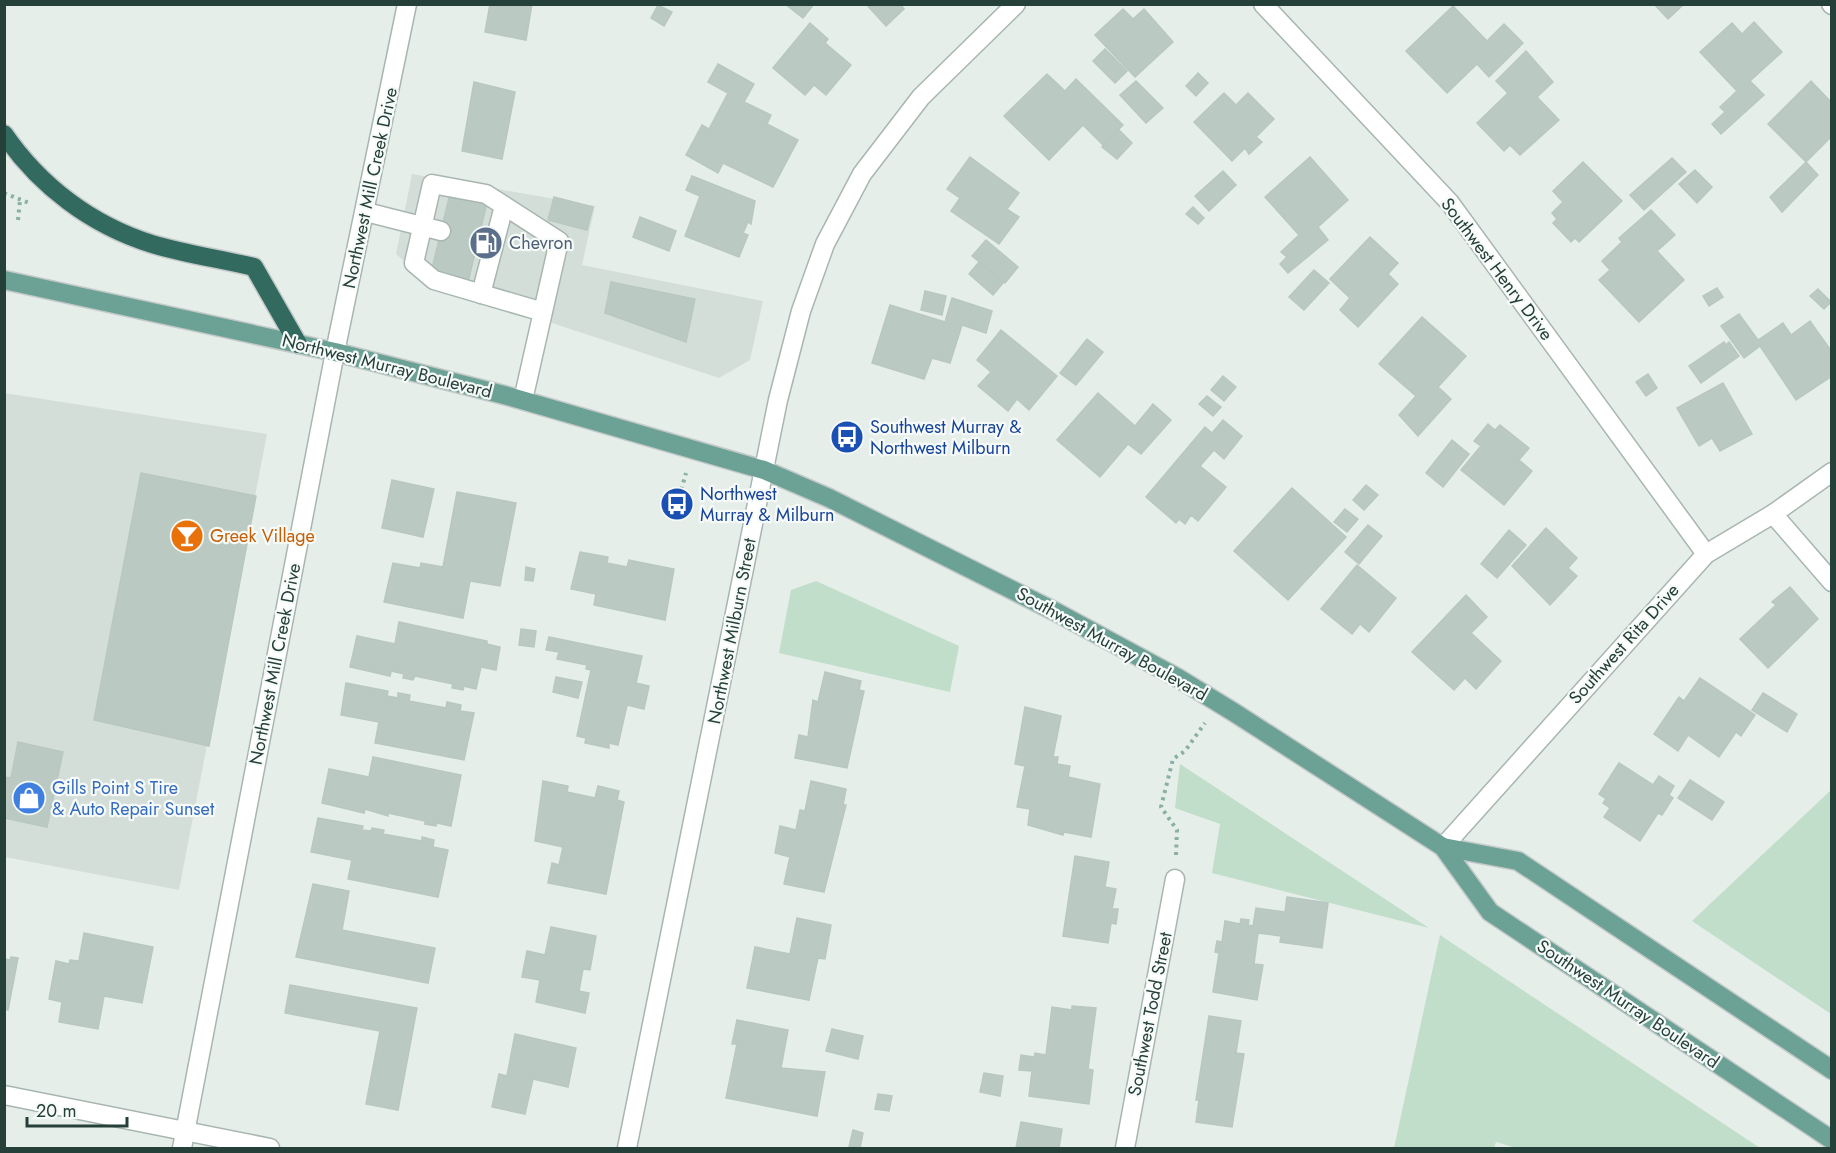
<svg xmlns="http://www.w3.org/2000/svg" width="1836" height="1153" font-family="Jost,sans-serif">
	<rect width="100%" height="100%" fill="#e6eeea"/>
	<g fill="#d4ded9">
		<polygon points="412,174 595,206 582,265 763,301 750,360 719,378 428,282 396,254"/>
		<polygon points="4,393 267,434 179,890 5,857"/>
	</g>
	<g fill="#c0dec9">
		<polygon points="816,581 959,646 950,692 779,653 791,590"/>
		<polygon points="1180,764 1429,928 1212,873 1220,824 1175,808"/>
		<polygon points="1831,790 1831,1014 1692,921"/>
		<polygon points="1440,935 1760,1148 1516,1148 1496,1142 1494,1148 1394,1148"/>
	</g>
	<g fill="#bbc9c3" stroke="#b8c7c1" stroke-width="1.5">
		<polygon points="490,4 532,4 526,40 485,32"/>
		<polygon points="785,4 814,4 803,18"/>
		<polygon points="866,4 900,4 904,9 886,26"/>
		<polygon points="1654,4 1684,4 1668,19"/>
		<polygon points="658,5 672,12 664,26 651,18"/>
		<polygon points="1453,6 1487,41 1504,24 1523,43 1489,77 1477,64 1447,93 1406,51"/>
		<polygon points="1123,9 1133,19 1144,9 1173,42 1135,77 1095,35"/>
		<polygon points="1754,22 1782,52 1750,81 1764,95 1721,134 1712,124 1725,112 1720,107 1737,91 1700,52 1732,23 1742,34"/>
		<polygon points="810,23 828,39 825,43 851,65 826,95 814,85 805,95 773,68"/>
		<polygon points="1105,49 1127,71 1115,83 1093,61"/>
		<polygon points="1526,51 1553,82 1537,97 1559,120 1520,155 1510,145 1504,151 1477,123 1508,93 1496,81"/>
		<polygon points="718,64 754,84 744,102 771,115 767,124 798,140 773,187 723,163 718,173 686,155 702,125 709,129 728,93 708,82"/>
		<polygon points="1198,73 1208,83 1196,96 1186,86"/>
		<polygon points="1047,74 1065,91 1076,79 1123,125 1103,145 1083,125 1049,160 1004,116"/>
		<polygon points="1136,81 1163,108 1146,123 1120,95"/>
		<polygon points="1811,81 1832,103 1832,136 1806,162 1768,124"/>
		<polygon points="474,82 515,92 502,159 462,151"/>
		<polygon points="1224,93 1236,105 1248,93 1274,119 1256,137 1262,142 1249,154 1245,148 1232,161 1194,122"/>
		<polygon points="1119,130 1132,143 1117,159 1102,147"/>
		<polygon points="970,157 1019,193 1007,209 1019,217 999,244 951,211 960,198 947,189"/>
		<polygon points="1310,157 1348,200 1318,227 1328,240 1288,273 1280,264 1287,257 1281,252 1299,235 1265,197"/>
		<polygon points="1672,158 1686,172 1644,210 1630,195"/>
		<polygon points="1583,162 1622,201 1579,242 1575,238 1571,242 1553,223 1557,219 1552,213 1563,202 1553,191"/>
		<polygon points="1806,162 1818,175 1782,212 1770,197"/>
		<polygon points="1695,170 1712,187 1697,203 1679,184"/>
		<polygon points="1223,171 1236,185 1209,211 1195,196"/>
		<polygon points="692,176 755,201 751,224 748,222 743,233 748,235 739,257 685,236 700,196 686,190"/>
		<polygon points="450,194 487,203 468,282 431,273"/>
		<polygon points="554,197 593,207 587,230 548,220"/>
		<polygon points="1193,207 1204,218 1198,224 1186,214"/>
		<polygon points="1651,210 1675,235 1657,251 1684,280 1639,322 1599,280 1610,270 1602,261 1622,242 1619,238"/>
		<polygon points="640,217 676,231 669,251 633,237"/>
		<polygon points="1370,237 1398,263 1388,274 1398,284 1358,327 1340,310 1350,298 1330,279"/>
		<polygon points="986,240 1018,267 1005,283 972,256"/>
		<polygon points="979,262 1003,283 993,295 969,274"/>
		<polygon points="1314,270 1329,283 1304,310 1289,297"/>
		<polygon points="611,282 695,299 686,342 605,313"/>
		<polygon points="1717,288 1723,297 1709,306 1703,296"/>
		<polygon points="1818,289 1831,302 1824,309 1810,296"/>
		<polygon points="925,291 946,296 942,315 921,310"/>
		<polygon points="952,298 992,311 986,333 962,325 950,363 932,358 924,379 872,363 890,305 945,322"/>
		<polygon points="1739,314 1758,340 1783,323 1791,335 1810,321 1832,352 1832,376 1796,400 1760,346 1744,358 1721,326"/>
		<polygon points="1422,317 1466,356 1438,387 1451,399 1418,436 1399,415 1416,396 1379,364"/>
		<polygon points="1001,330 1057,376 1029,410 1017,399 1008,411 978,386 991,372 977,360"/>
		<polygon points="1087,339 1103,352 1076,385 1060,373"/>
		<polygon points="1724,342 1726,345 1729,342 1739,356 1701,383 1689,366"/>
		<polygon points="1648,374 1657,388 1646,396 1636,382"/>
		<polygon points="1223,376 1236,387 1224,401 1211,390"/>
		<polygon points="1723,383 1752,434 1720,451 1712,438 1699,446 1677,408"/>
		<polygon points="1098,393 1135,426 1153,404 1171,420 1141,454 1128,444 1100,477 1057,440"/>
		<polygon points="1207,396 1221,407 1213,416 1199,404"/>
		<polygon points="1223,420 1242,436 1224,459 1214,450 1200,466 1226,487 1198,521 1191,515 1185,524 1179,519 1176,523 1146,497 1205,427 1212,433"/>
		<polygon points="1488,424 1495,430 1500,425 1529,448 1519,460 1532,471 1504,505 1461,470 1481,446 1474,441"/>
		<polygon points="1452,440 1469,454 1443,487 1426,473"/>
		<polygon points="141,473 256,496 209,746 94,720"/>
		<polygon points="392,480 434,489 423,537 382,528"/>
		<polygon points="1366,485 1378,495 1364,510 1353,500"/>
		<polygon points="1292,488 1346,537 1288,600 1234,551"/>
		<polygon points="457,492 516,503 500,586 470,581 463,618 384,602 393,563 420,568 421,563 443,567"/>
		<polygon points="1345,509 1358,519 1347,532 1334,522"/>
		<polygon points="1368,525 1382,536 1359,564 1345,552"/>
		<polygon points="1546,528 1577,558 1568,568 1577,576 1550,605 1512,566"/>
		<polygon points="1509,530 1526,545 1497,578 1481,564"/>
		<polygon points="580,552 608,557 607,563 627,567 629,560 674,569 665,620 594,605 596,594 571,589"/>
		<polygon points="1357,565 1396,598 1369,632 1360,624 1352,634 1321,609"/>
		<polygon points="526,567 535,569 533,581 525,580"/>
		<polygon points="1790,587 1818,619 1768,668 1740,639 1776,605 1772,602"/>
		<polygon points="1466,595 1487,617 1471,633 1501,661 1476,689 1465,678 1454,690 1412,652"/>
		<polygon points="399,622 487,641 487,644 500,647 496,670 481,667 476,689 464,686 463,690 452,688 453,684 415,676 413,680 403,678 404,674 391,671 390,676 350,667 357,636 395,644"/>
		<polygon points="521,629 536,631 534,647 519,645"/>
		<polygon points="549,637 642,656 636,683 649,686 644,709 627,705 618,745 609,743 609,748 585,743 586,738 577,736 591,670 586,669 587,665 557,659 559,652 546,650"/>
		<polygon points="825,672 861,681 859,690 864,691 847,768 795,758 799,735 808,737 813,700 818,702"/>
		<polygon points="556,677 582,682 578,698 553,692"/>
		<polygon points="1700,678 1755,715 1741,736 1736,732 1719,757 1688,735 1678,751 1654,734 1679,697 1684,701"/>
		<polygon points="346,683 388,691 387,696 398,698 398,693 410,695 409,701 446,708 447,702 461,705 460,711 474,713 464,760 375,743 379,722 341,715"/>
		<polygon points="1763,693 1797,714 1787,732 1752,710"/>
		<polygon points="1025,707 1061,716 1053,757 1058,757 1057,764 1070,766 1068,777 1100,784 1091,837 1064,832 1063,835 1028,825 1030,809 1017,807 1025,766 1015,764"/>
		<polygon points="18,742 63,752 47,827 4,818 4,777 11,778"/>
		<polygon points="373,757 461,775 451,826 437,823 436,826 425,824 425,821 388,813 388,816 365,809 364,813 322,803 329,769 369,777"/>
		<polygon points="1619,763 1653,785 1659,776 1674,786 1669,795 1673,798 1662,815 1658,813 1640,841 1604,817 1610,808 1603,803 1606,799 1599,794"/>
		<polygon points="1690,780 1724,802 1712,820 1678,798"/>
		<polygon points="543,781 568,786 567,792 595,798 598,786 619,791 617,800 624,802 606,894 548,883 552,863 559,865 563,847 535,841"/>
		<polygon points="811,781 846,789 843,805 846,805 824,892 784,884 790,857 775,853 780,826 796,830 800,810 805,811"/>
		<polygon points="318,818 363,826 362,830 371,831 372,828 384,830 383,834 422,841 422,837 434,840 433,847 448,850 438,897 348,879 352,860 311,852"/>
		<polygon points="1075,856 1109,862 1105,887 1116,889 1112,909 1118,909 1116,924 1111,923 1108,943 1063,936"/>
		<polygon points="313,884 349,891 342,930 435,948 428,983 296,957"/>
		<polygon points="1287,897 1328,903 1322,948 1280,942 1281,936 1258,933 1254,964 1263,965 1257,1000 1213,992 1219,953 1215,952 1217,941 1222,942 1225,921 1240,924 1241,919 1249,920 1248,925 1253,926 1256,908 1285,912"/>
		<polygon points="797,918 831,925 825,959 818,958 809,1000 747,988 755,947 790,954"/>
		<polygon points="551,927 596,936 590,970 583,969 579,991 589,993 585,1013 536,1002 540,980 522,977 527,951 545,955"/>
		<polygon points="84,933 153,947 142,1003 104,996 98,1029 59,1022 62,1002 49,999 56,961 69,964 70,960 79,961"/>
		<polygon points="11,957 18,958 8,1010 4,1009 4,959 10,960"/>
		<polygon points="290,985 417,1008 398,1110 366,1104 380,1031 285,1013"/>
		<polygon points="1072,1006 1096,1008 1088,1069 1093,1070 1089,1104 1029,1096 1032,1071 1019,1070 1021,1055 1034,1057 1035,1053 1046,1055 1052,1007 1072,1010"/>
		<polygon points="1209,1016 1241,1021 1236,1053 1244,1054 1232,1127 1196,1122 1199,1100 1196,1100"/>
		<polygon points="737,1020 788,1030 781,1068 825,1072 817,1116 726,1098 737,1044 732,1044"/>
		<polygon points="832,1029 863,1036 858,1059 826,1051"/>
		<polygon points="515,1034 576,1048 568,1087 533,1079 525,1114 492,1107 499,1074 507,1076"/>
		<polygon points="984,1073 1003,1076 1000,1096 980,1092"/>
		<polygon points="878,1094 892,1096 889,1111 875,1109"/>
		<polygon points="1021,1122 1062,1129 1059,1148 1016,1148"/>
		<polygon points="853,1130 863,1133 860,1148 849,1147"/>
	</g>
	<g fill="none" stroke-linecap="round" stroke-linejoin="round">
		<defs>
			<g id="service">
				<polyline points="366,212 441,231"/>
				<polyline points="481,294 504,206"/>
				<polyline points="523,400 559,241 486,194 432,184 414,263 434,280 543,312"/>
				<polyline points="1773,514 1832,582"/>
			</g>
			<g id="minor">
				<polyline points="1263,4 1450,203 1706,554"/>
				<polyline points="1831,4 1832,5"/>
				<polyline points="1443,847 1706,554 1773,514 1832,472"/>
				<polyline points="4,1095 270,1148"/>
				<polyline points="182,1148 335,352 407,4"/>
				<polyline points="627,1148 778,400 801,311 825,244 862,174 921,97 1016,4"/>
				<polyline points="1125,1148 1175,879"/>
			</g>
			<g id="primary">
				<polyline points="4,280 335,352 504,395 764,470 829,498 1056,612 1178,678 1235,713 1443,847 1490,912 1832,1140"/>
				<polyline points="1443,847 1518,861 1832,1070"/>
			</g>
			<path id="motorway" d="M4,134C40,186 91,225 152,244C185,254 221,259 254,267L298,344"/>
		</defs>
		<use href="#service" stroke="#a8b6b1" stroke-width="21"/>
		<use href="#minor" stroke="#a8b6b1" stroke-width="21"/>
		<use href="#primary" stroke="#c2c9c8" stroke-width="21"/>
		<use href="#motorway" stroke="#c2c9c8" stroke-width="21"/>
		<g stroke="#88b0a4" stroke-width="4" stroke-dasharray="3 4.5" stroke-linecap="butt">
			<polyline points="4,193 29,203"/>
			<polyline points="18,220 20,200"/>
			<polyline points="677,504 686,473"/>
			<polyline points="1176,855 1177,830 1161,807 1173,759 1185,751 1205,723"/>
		</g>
		<use href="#service" stroke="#fff" stroke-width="18"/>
		<use href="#minor" stroke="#fff" stroke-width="18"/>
		<use href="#primary" stroke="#6ca195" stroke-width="18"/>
		<use href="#motorway" stroke="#326a60" stroke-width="18"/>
	</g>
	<defs>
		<symbol id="fuel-disc" viewBox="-11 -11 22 22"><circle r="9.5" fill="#5c6f8a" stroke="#f6faf8"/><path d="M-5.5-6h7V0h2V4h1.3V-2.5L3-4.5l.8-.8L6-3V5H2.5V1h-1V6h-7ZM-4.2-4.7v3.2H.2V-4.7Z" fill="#fff"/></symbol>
		<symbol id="bus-disc" viewBox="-11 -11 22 22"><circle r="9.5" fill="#1a4fb4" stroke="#f6faf8"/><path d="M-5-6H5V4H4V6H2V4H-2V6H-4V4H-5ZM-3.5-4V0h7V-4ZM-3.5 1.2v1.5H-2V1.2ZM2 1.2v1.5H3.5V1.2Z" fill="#fff"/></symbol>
		<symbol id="bar-disc" viewBox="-11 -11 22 22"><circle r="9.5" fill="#e8710a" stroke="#f6faf8"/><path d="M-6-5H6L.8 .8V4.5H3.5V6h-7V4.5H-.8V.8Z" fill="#fff"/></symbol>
		<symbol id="shop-disc" viewBox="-11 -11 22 22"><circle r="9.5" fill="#3f7fe0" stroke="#f6faf8"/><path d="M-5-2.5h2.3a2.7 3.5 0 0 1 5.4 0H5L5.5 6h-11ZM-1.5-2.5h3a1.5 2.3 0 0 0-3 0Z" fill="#fff"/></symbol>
	</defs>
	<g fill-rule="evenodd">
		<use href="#fuel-disc" x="467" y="224" width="38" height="38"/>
		<use href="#bus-disc" x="828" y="418" width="38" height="38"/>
		<use href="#bus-disc" x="658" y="485" width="38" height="38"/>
		<use href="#bar-disc" x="168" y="517" width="38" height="38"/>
		<use href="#shop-disc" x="10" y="779" width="38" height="38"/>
	</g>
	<g text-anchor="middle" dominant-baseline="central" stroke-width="4.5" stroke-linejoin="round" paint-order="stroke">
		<g font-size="18" fill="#253f39" stroke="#f6faf8">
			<text transform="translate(370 188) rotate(-78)">Northwest Mill Creek Drive</text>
			<text transform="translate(1497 269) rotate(53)">Southwest Henry Drive</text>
			<text transform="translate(387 366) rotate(14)">Northwest Murray Boulevard</text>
			<text transform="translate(732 631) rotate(-79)">Northwest Milburn Street</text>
			<text transform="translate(1112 644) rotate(29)">Southwest Murray Boulevard</text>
			<text transform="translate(1624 644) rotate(-48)">Southwest Rita Drive</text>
			<text transform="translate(275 664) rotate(-79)">Northwest Mill Creek Drive</text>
			<text transform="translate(1628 1004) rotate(34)">Southwest Murray Boulevard</text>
			<text transform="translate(1150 1014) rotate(-79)">Southwest Todd Street</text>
		</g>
		<g font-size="18" fill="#4e5e75" stroke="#f6faf8" text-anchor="start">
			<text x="509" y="243">Chevron</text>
		</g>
		<g font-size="18" fill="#164399" stroke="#f6faf8" text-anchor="start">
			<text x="870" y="427">Southwest Murray &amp;<tspan x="870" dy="21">Northwest Milburn</tspan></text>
			<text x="700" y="494">Northwest<tspan x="700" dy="21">Murray &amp; Milburn</tspan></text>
		</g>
		<g font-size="18" fill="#c56008" stroke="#f6faf8" text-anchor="start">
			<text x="210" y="536">Greek Village</text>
		</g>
		<g font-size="18" fill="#366cbe" stroke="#f6faf8" text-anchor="start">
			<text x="52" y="788">Gills Point S Tire<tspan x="52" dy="21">&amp; Auto Repair Sunset</tspan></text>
		</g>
	</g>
	<rect width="1836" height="1153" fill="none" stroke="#253f39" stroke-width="12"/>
	<path d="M27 1117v9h100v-9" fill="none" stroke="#253f39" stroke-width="3"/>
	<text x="36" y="1117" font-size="18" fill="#253f39" stroke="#f6faf8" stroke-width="4.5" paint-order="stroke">20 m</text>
</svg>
